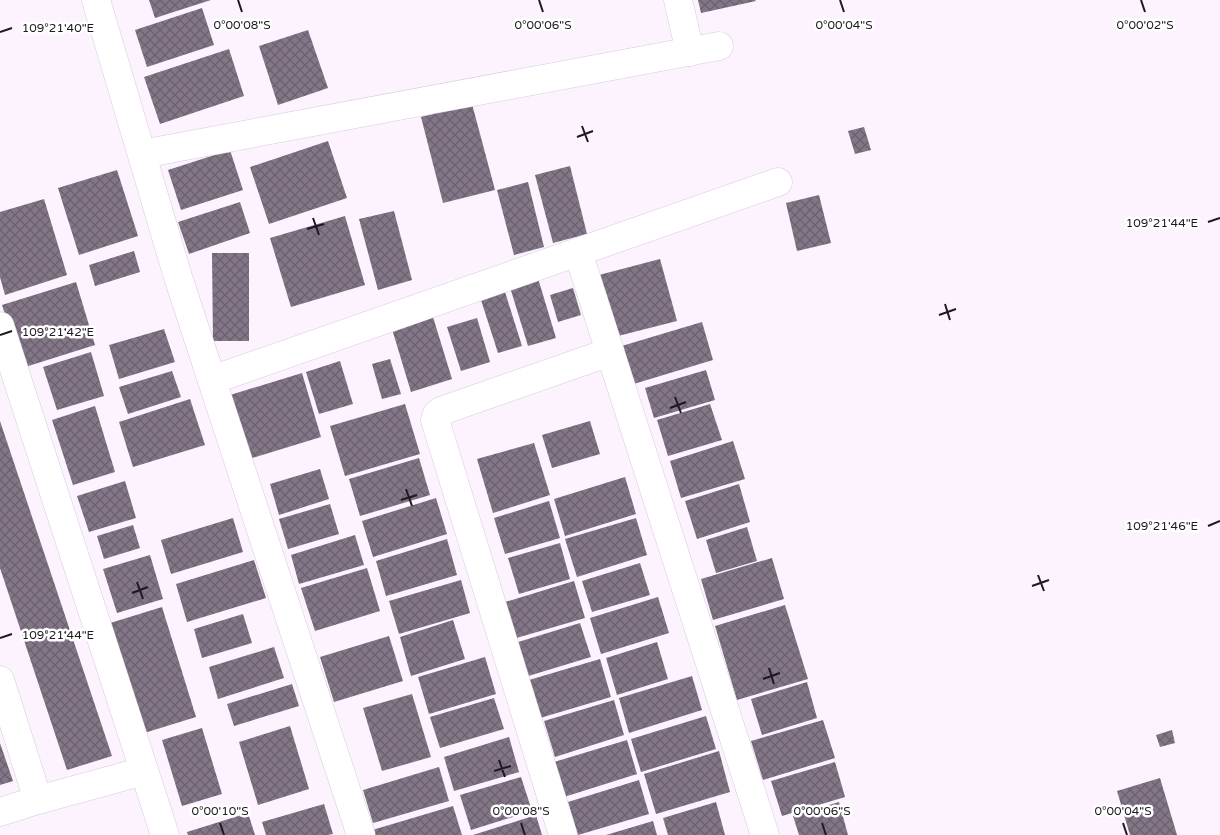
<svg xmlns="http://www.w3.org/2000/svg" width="1220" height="835" font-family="'Varela Round',sans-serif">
	<defs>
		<pattern id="building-cross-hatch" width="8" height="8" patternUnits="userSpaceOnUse" patternTransform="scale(1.25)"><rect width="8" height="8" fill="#837687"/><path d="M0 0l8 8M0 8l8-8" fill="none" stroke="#6b606e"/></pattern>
	</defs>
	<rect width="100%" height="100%" fill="#fcf3ff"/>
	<g fill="url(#building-cross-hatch)">
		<polygon points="149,0 211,0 155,18"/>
		<polygon points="698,0 755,0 756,1 701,13"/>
		<polygon points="202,8 214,45 147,67 135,30"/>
		<polygon points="308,30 328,88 278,105 259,46"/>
		<polygon points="229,49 244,96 160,124 144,77"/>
		<polygon points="472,104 495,190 443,203 421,117"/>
		<polygon points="864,127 871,150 855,154 848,131"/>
		<polygon points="328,141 347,198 269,224 250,167"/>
		<polygon points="230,150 243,190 181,210 168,170"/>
		<polygon points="570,166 587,234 553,243 535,175"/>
		<polygon points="117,170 138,236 79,255 58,188"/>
		<polygon points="528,182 544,247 514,255 497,190"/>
		<polygon points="819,195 831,243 797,251 786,203"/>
		<polygon points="44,199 67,275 5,295 0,277 0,212"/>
		<polygon points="240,202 250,233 189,254 178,222"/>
		<polygon points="394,211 412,280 378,290 359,219"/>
		<polygon points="345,216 365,285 291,307 270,238"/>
		<polygon points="134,251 140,272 95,286 89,265"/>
		<polygon points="212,253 249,253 249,341 213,341"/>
		<polygon points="660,259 677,321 614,337 599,275"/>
		<polygon points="537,275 556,338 528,346 509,284"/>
		<polygon points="76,282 95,345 22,368 2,305"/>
		<polygon points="573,288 581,315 558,322 550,295"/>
		<polygon points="505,292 522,346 498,353 481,300"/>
		<polygon points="433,317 452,379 411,392 392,329"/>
		<polygon points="477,318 490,362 461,371 447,327"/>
		<polygon points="702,322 713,360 627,386 615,348"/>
		<polygon points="164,329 175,362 119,379 109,345"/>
		<polygon points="91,352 104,396 57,410 43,367"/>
		<polygon points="390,359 401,394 382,399 372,364"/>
		<polygon points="340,361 353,404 319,414 306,372"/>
		<polygon points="706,370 715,400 654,418 645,388"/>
		<polygon points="172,371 181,397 128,414 119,387"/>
		<polygon points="302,373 321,437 249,459 230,395"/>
		<polygon points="190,399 205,445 133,467 119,422"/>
		<polygon points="405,404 420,454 345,476 330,426"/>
		<polygon points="710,404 722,440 668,456 657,420"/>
		<polygon points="95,406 115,472 73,485 52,420"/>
		<polygon points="0,421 112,756 67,770 0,568"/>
		<polygon points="590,421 600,454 552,468 542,435"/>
		<polygon points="733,441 745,479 681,498 670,461"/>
		<polygon points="534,443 550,495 493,513 477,459"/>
		<polygon points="419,458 430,495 360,516 349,479"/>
		<polygon points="320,469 329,499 279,515 270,484"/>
		<polygon points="625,477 636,514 565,536 554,499"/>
		<polygon points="125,481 136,518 89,532 77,496"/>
		<polygon points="739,484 750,522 697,539 685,501"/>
		<polygon points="436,498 447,534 373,557 362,521"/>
		<polygon points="549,501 560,538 505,554 494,518"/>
		<polygon points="330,504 339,534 288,549 279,519"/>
		<polygon points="233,518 243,552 171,574 161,540"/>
		<polygon points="636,518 647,555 577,577 565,539"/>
		<polygon points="133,525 140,548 104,559 97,536"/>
		<polygon points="747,527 757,561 716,573 706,540"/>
		<polygon points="355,535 364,565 299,584 291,555"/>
		<polygon points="447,539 457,575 386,596 376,561"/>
		<polygon points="560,543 570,579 519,594 508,558"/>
		<polygon points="150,555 163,599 117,613 103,569"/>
		<polygon points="772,558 784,599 713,620 701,579"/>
		<polygon points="254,560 266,598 187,622 176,584"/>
		<polygon points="640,563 650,595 592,612 582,581"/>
		<polygon points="367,568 380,611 315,631 301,588"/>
		<polygon points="461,580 470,613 399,634 389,601"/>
		<polygon points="574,581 585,618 513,639 502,603"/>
		<polygon points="658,597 669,633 601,654 590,618"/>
		<polygon points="785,605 808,679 737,700 715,626"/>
		<polygon points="162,607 196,717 141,734 107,624"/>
		<polygon points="243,614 252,643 202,658 194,629"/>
		<polygon points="453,620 465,659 411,676 400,637"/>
		<polygon points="580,623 591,657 525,677 515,643"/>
		<polygon points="389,636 403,681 334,702 320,657"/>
		<polygon points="657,642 668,679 617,695 606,658"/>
		<polygon points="274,647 284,678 218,699 209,667"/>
		<polygon points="485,657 496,694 429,714 418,677"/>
		<polygon points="600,659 611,697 540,718 529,680"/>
		<polygon points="692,676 702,710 629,733 619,698"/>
		<polygon points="807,682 817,718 762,735 751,699"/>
		<polygon points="292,684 299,706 234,726 227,704"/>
		<polygon points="412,694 431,757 382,771 363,708"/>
		<polygon points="494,698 504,729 440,748 430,717"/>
		<polygon points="614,700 624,735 555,757 544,721"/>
		<polygon points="706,716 716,749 641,772 631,739"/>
		<polygon points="823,720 835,758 763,780 751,741"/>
		<polygon points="290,726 309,789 258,805 239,742"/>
		<polygon points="202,728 222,794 182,806 162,740"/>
		<polygon points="1172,730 1175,743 1160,747 1156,735"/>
		<polygon points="509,737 519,772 454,791 444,757"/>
		<polygon points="627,740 637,774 564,797 554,762"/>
		<polygon points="0,743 13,781 0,785"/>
		<polygon points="719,751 730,792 656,814 644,774"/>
		<polygon points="835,762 845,797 782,816 771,781"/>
		<polygon points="439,767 449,801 373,823 363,790"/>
		<polygon points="521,777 532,811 471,830 460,795"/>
		<polygon points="1160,778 1177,835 1130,835 1117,791"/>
		<polygon points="639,780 649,814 578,835 568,802"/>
		<polygon points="716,802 725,835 668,835 663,818"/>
		<polygon points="839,802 848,835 799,835 793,816"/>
		<polygon points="324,804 333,834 328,835 266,835 262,822"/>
		<polygon points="453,806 462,835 371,835 369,831"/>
		<polygon points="248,813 255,835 188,835 187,832"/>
		<polygon points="536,815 542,835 473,835"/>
		<polygon points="653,821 657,835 606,835"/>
	</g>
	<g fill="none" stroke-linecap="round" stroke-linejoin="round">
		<defs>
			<g id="minor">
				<polyline points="96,0 178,277 361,835"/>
				<polyline points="678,0 690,52"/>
				<polyline points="142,154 719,46"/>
				<polyline points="578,252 765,835"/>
				<polyline points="0,326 165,835"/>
				<polyline points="212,380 778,182"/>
				<polyline points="0,680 38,800 144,771"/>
				<polyline points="0,812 38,800"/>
				<polyline points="563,835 435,420 437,414 441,411 610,352"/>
			</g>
		</defs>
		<use href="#minor" stroke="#d7c9db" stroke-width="29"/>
		<use href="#minor" stroke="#fff" stroke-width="28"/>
	</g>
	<path fill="none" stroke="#1e1920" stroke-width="2" d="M238,0L242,12M539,0L543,12M840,0L844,12M1141,0L1145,12M0,32L12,28M582,126L588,142M577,137L593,131M313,218L319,235M1208,222L1220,218M307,229L324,224M945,304L950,320M939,315L956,309M0,335L12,331M675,397L681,413M670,408L686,402M406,489L412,506M401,500L417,495M1208,526L1220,521M1038,575L1044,591M137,582L143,599M1032,586L1049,580M132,593L148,587M0,638L12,634M769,668L774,684M763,679L780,673M499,760L505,777M494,771L511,766M220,823L224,835M521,823L525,835M822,823L826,835M1123,823L1127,835"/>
	<g font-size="12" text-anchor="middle" fill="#1e1920" stroke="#fff" stroke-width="5" stroke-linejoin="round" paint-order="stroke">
		<text x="242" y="29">0°00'08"S</text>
		<text x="543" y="29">0°00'06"S</text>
		<text x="844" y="29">0°00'04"S</text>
		<text x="1145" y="29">0°00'02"S</text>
		<text x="58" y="32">109°21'40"E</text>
		<text x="1162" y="227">109°21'44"E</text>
		<text x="58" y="336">109°21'42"E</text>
		<text x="1162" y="530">109°21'46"E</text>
		<text x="58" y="639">109°21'44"E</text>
		<text x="220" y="815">0°00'10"S</text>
		<text x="521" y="815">0°00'08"S</text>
		<text x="822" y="815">0°00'06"S</text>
		<text x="1123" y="815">0°00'04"S</text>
	</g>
</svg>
